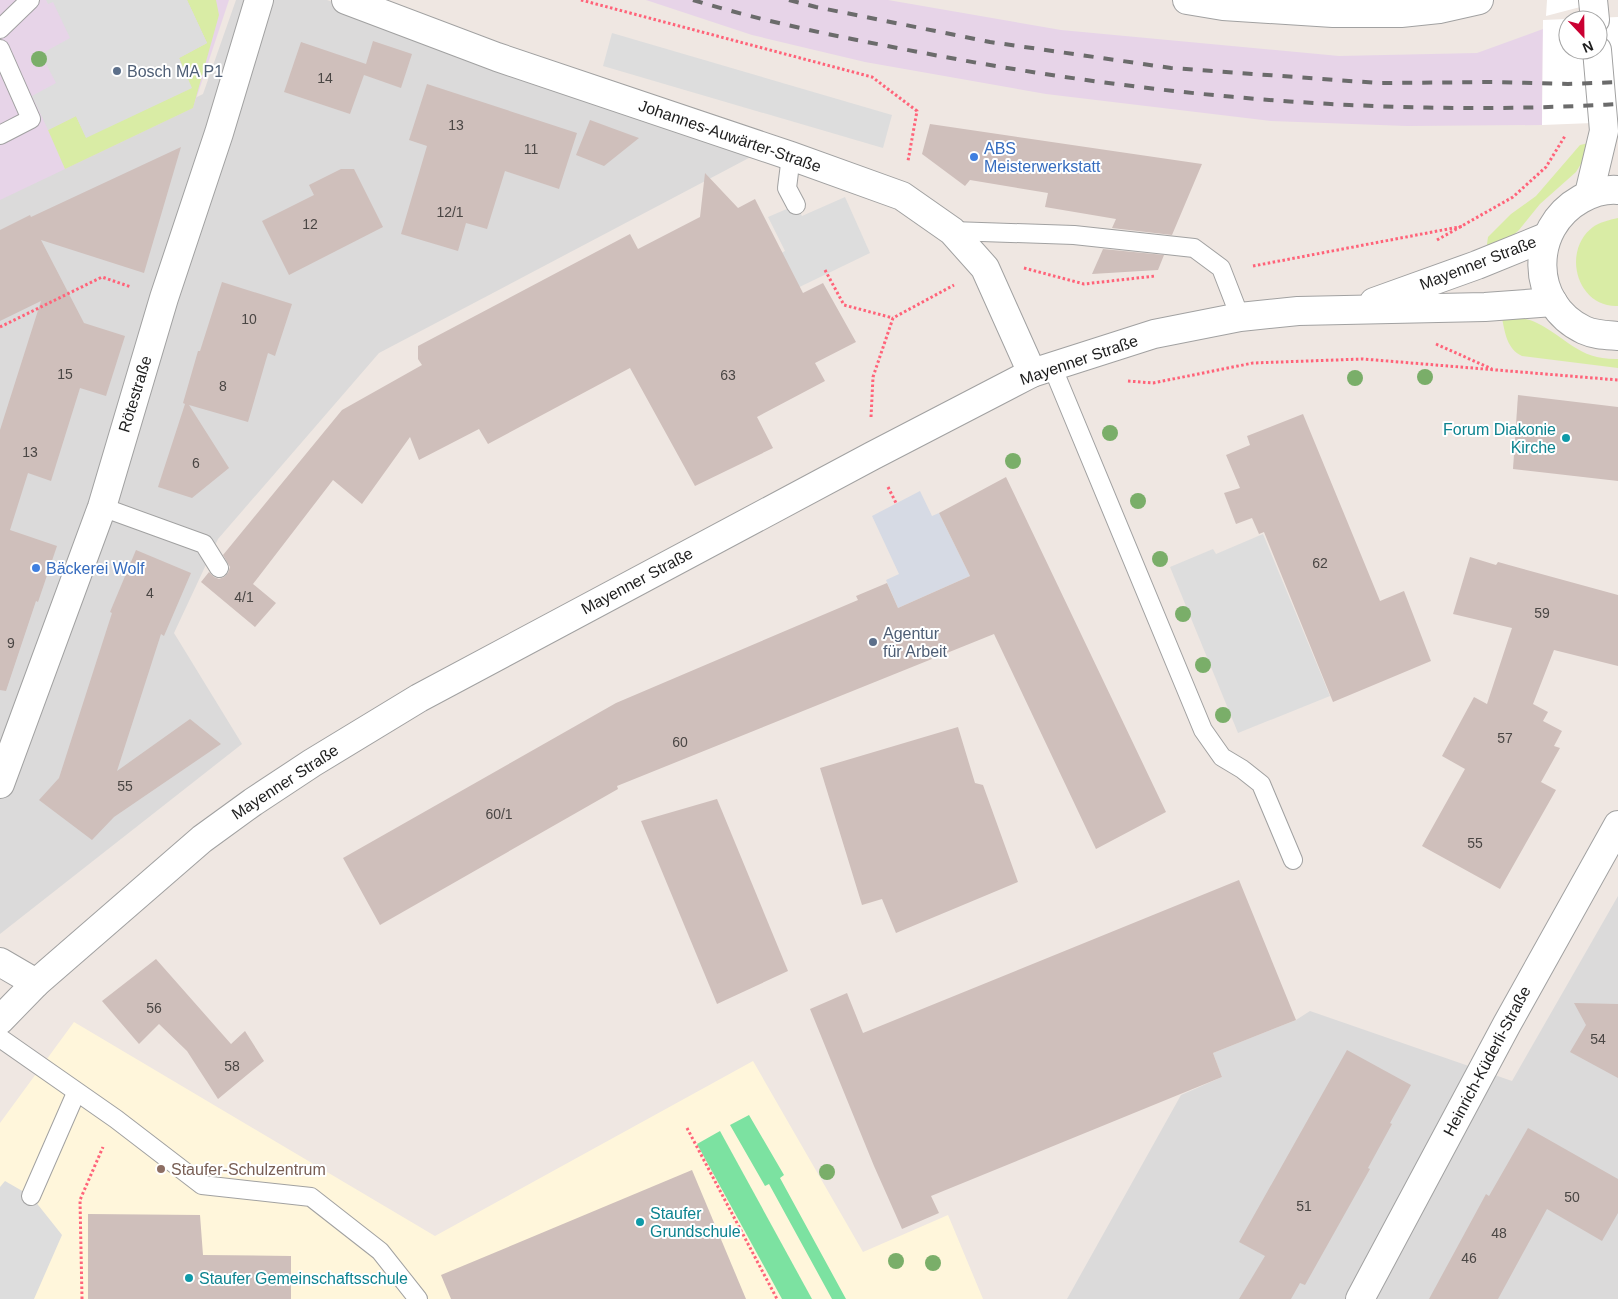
<svg xmlns="http://www.w3.org/2000/svg" width="1618" height="1299" font-family="Arial,sans-serif">
	<rect width="100%" height="100%" fill="#efe7e2"/>
	<g fill="#dbdada">
		<polygon points="236,0 327,0 764,150 379,353 218,539 174,633 242,744 0,934 0,194 203,94"/>
		<polygon points="1618,896 1618,1299 1067,1299 1181,1095 1222,1077 1213,1053 1296,1020 1310,1011 1512,1081"/>
	</g>
	<g fill="#e7d4e8">
		<polygon points="0,0 229,0 193,108 0,200"/>
		<polygon points="646,0 888,0 1061,30 1339,56 1477,53 1543,29 1542,125 1407,126 1271,121 1046,94 865,62 752,35"/>
	</g>
	<polygon fill="#fff6db" points="74,1022 435,1236 753,1061 863,1252 948,1215 983,1299 0,1299 0,1123"/>
	<g fill="#d9eca5">
		<polygon points="187,0 216,0 219,15 193,108 65,169 48,130 76,116 86,137 191,88 179,58 207,43"/>
		<polygon points="1589,143 1587,154 1576,172 1540,204 1519,230 1500,247 1486,251 1488,237 1511,214 1536,196 1580,145"/>
		<path d="M1618,218V306C1577,308 1561,251 1593,227C1600,222 1609,220 1618,218Z"/>
		<path d="M1502,318C1513,318 1526,317 1537,323C1567,338 1579,360 1618,359V368L1522,356C1507,349 1505,333 1502,318Z"/>
	</g>
	<g fill="#7ce2a1">
		<polygon points="749,1115 784,1175 780,1178 846,1299 832,1299 769,1184 765,1186 730,1125"/>
		<polygon points="720,1131 812,1299 782,1299 697,1144"/>
	</g>
	<g fill="#ddd">
		<polygon points="46,0 187,0 207,43 179,58 192,88 86,138 76,116 48,130 32,96 56,83 41,54 70,38 53,2 48,4"/>
		<polygon points="612,33 892,115 883,148 603,66"/>
		<polygon points="845,197 870,253 787,293 769,260 785,251 768,217 796,205 802,216"/>
		<polygon points="1263,534 1330,696 1238,733 1170,567 1213,549 1216,554"/>
		<polygon points="5,1181 31,1196 62,1235 34,1299 0,1299 0,1187"/>
	</g>
	<polygon fill="#d6dae4" points="920,491 932,516 939,513 970,576 898,608 886,580 899,574 872,516"/>
	<g fill="#fff" fill-rule="evenodd">
		<polygon points="1547,0 1607,0 1546,16"/>
		<path d="M1618,17V122L1542,125L1543,20ZM1568,20H1598V50H1568Z"/>
	</g>
	<g fill="#cfbfbb">
		<polygon points="373,41 412,54 401,88 364,75 350,114 284,92 301,42 366,64"/>
		<polygon points="427,84 577,133 559,189 505,171 487,229 466,223 458,251 401,234 427,146 409,140"/>
		<polygon points="590,120 609,127 639,138 604,166 576,155"/>
		<polygon points="930,124 1113,151 1202,164 1172,235 1112,228 1116,219 1045,207 1048,193 970,180 965,186 922,154"/>
		<polygon points="181,147 144,273 41,240 84,323 125,336 106,396 80,388 51,481 28,473 10,530 57,546 38,602 36,601 6,691 0,690 0,430 41,301 0,321 0,230 30,215 31,217"/>
		<polygon points="341,169 354,169 383,227 289,275 262,221 314,195 309,185"/>
		<polygon points="705,173 738,208 755,199 803,293 823,283 856,342 815,363 825,381 757,417 773,448 695,486 630,368 488,444 479,429 419,460 410,437 362,504 333,480 253,584 276,603 255,627 201,582 209,572 214,577 219,579 224,577 228,573 230,567 223,555 342,410 422,365 418,359 418,346 630,234 638,249 700,217"/>
		<polygon points="1103,249 1164,255 1158,270 1092,274"/>
		<polygon points="222,282 292,304 275,356 268,353 248,422 189,405 229,468 192,498 158,487 185,404 183,403 198,351 200,351"/>
		<polygon points="1518,395 1618,407 1618,481 1513,469"/>
		<polygon points="1303,414 1380,601 1404,591 1431,661 1333,702 1264,532 1259,534 1252,518 1236,524 1224,493 1240,488 1226,455 1250,445 1247,436"/>
		<polygon points="1006,477 1166,812 1096,849 994,634 617,786 618,789 380,925 343,858 616,703 858,600 856,596 887,583 898,608 970,576 939,513"/>
		<polygon points="136,550 191,573 164,636 161,634 117,771 190,719 221,744 114,817 92,840 39,800 59,778 112,613 110,612"/>
		<polygon points="1470,557 1496,565 1498,562 1618,595 1618,666 1554,650 1533,704 1548,712 1543,721 1562,731 1554,746 1560,748 1541,782 1556,790 1500,889 1422,846 1465,769 1442,756 1474,697 1487,704 1512,628 1453,614"/>
		<polygon points="958,727 975,783 983,785 1018,882 896,933 882,899 862,905 820,768"/>
		<polygon points="717,799 788,971 717,1004 641,821"/>
		<polygon points="1239,880 1296,1020 1213,1053 1222,1077 931,1196 939,1213 902,1229 874,1166 810,1009 847,993 863,1033"/>
		<polygon points="156,959 231,1044 245,1031 264,1061 218,1099 187,1051 159,1024 139,1044 102,1001"/>
		<polygon points="1574,1003 1618,1004 1618,1078 1570,1052 1586,1025"/>
		<polygon points="1347,1050 1411,1085 1390,1123 1392,1124 1368,1168 1370,1169 1305,1285 1300,1283 1291,1299 1239,1299 1265,1256 1239,1242"/>
		<polygon points="1528,1128 1618,1179 1618,1213 1602,1241 1547,1209 1498,1299 1429,1299 1486,1194 1489,1196"/>
		<polygon points="692,1170 746,1299 451,1299 441,1275"/>
		<polygon points="88,1214 200,1215 203,1255 291,1256 291,1299 88,1299"/>
	</g>
	<g fill="none" stroke-linecap="round" stroke-linejoin="round">
		<defs>
			<g id="service">
				<polyline points="0,29 30,0"/>
				<polyline points="0,49 31,119 0,135"/>
				<polyline points="791,156 787,188 796,205"/>
				<polyline points="952,231 1074,235 1194,248 1221,268 1240,317"/>
				<polyline points="1052,366 1203,730 1222,757 1242,769 1261,784 1293,860"/>
				<polyline points="102,507 204,544 219,568"/>
				<polyline points="0,1038 116,1119 202,1185 311,1197 380,1251 418,1299"/>
				<polyline points="31,1196 76,1093"/>
			</g>
			<g id="minor">
				<polyline points="346,0 497,57 791,156 902,196 952,231 985,268 1032,373"/>
				<polyline points="1374,302 1477,265 1546,237"/>
				<polyline points="0,784 102,507 164,298 219,133 259,0"/>
				<polyline points="0,962 36,983"/>
				<polyline points="0,1020 36,983 202,839 253,802 312,763 419,698 872,456 1032,373 1154,334 1240,317 1298,311 1485,307 1553,302"/>
				<polyline points="1360,1299 1507,1024 1618,825"/>
			</g>
			<g id="tertiary">
				<polyline points="1187,0 1223,6 1333,13 1401,13 1439,9 1479,0"/>
				<polyline points="1593,0 1595,20"/>
				<path d="M1618,190C1606,189 1592,193 1581,199C1529,228 1529,304 1584,330C1595,335 1606,335 1618,336"/>
				<polyline points="1589,194 1604,131 1597,50"/>
			</g>
		</defs>
		<use href="#service" stroke="#a1a1a1" stroke-width="20"/>
		<use href="#minor" stroke="#a1a1a1" stroke-width="30"/>
		<use href="#tertiary" stroke="#a1a1a1" stroke-width="30"/>
		<g stroke="#ff6379" stroke-width="3" stroke-dasharray="2.5 2.5" stroke-linecap="butt">
			<polyline points="581,0 872,77 917,111 908,161"/>
			<polyline points="1437,240 1513,197 1546,167 1565,136"/>
			<polyline points="1253,266 1464,226"/>
			<polyline points="1024,268 1084,284 1155,276"/>
			<polyline points="825,270 844,305 893,318"/>
			<polyline points="0,327 102,277 131,287"/>
			<polyline points="1436,344 1492,369"/>
			<polyline points="1128,381 1153,383 1253,363 1363,359 1618,380"/>
			<polyline points="871,417 873,377 893,318 954,285"/>
			<polyline points="888,487 896,503"/>
			<polyline points="687,1128 777,1299"/>
			<polyline points="82,1299 80,1200 103,1147"/>
		</g>
		<use href="#service" stroke="#fff" stroke-width="18"/>
		<use href="#minor" stroke="#fff" stroke-width="28"/>
		<use href="#tertiary" stroke="#fff" stroke-width="28"/>
		<g stroke="#6b6b6b" stroke-width="4" stroke-dasharray="10 10" stroke-linecap="butt">
			<path d="M693,0C775,25 860,41 945,57C1166,98 1393,117 1618,104"/>
			<polyline points="789,0 816,7 990,42 1171,68 1378,83 1497,82 1568,84 1618,82"/>
		</g>
	</g>
	<g fill="#7aae69">
		<circle cx="39" cy="59" r="8"/>
		<circle cx="1425" cy="377" r="8"/>
		<circle cx="1355" cy="378" r="8"/>
		<circle cx="1110" cy="433" r="8"/>
		<circle cx="1013" cy="461" r="8"/>
		<circle cx="1138" cy="501" r="8"/>
		<circle cx="1160" cy="559" r="8"/>
		<circle cx="1183" cy="614" r="8"/>
		<circle cx="1203" cy="665" r="8"/>
		<circle cx="1223" cy="715" r="8"/>
		<circle cx="827" cy="1172" r="8"/>
		<circle cx="896" cy="1261" r="8"/>
		<circle cx="933" cy="1263" r="8"/>
	</g>
	<g fill="#5c6f8a" stroke="#fff" stroke-width="2">
		<circle cx="117" cy="71" r="5"/>
		<circle cx="873" cy="642" r="5"/>
	</g>
	<g fill="#3f7fe0" stroke="#fff" stroke-width="2">
		<circle cx="974" cy="157" r="5"/>
		<circle cx="36" cy="568" r="5"/>
	</g>
	<g fill="#0f9aa8" stroke="#fff" stroke-width="2">
		<circle cx="1566" cy="438" r="5"/>
		<circle cx="640" cy="1222" r="5"/>
		<circle cx="189" cy="1278" r="5"/>
	</g>
	<circle fill="#8d6e63" stroke="#fff" stroke-width="2" cx="161" cy="1169" r="5"/>
	<g text-anchor="middle" dominant-baseline="central" stroke-width="4" stroke-linejoin="round" paint-order="stroke">
		<g font-size="14" fill="#4a4644">
			<text x="325" y="78">14</text>
			<text x="456" y="125">13</text>
			<text x="531" y="149">11</text>
			<text x="450" y="212">12/1</text>
			<text x="310" y="224">12</text>
			<text x="249" y="319">10</text>
			<text x="65" y="374">15</text>
			<text x="728" y="375">63</text>
			<text x="223" y="386">8</text>
			<text x="30" y="452">13</text>
			<text x="196" y="463">6</text>
			<text x="1320" y="563">62</text>
			<text x="150" y="593">4</text>
			<text x="244" y="597">4/1</text>
			<text x="1542" y="613">59</text>
			<text x="11" y="643">9</text>
			<text x="1505" y="738">57</text>
			<text x="680" y="742">60</text>
			<text x="125" y="786">55</text>
			<text x="499" y="814">60/1</text>
			<text x="1475" y="843">55</text>
			<text x="154" y="1008">56</text>
			<text x="1598" y="1039">54</text>
			<text x="232" y="1066">58</text>
			<text x="1572" y="1197">50</text>
			<text x="1304" y="1206">51</text>
			<text x="1499" y="1233">48</text>
			<text x="1469" y="1258">46</text>
		</g>
		<g font-size="16" fill="#4e5e75" stroke="#fff" text-anchor="start">
			<text x="127" y="71">Bosch MA P1</text>
			<text x="883" y="633">Agentur<tspan x="883" dy="18">für Arbeit</tspan></text>
		</g>
		<g font-size="16" fill="#1d1d1d" stroke="#fff">
			<text transform="translate(730 136) rotate(19)">Johannes-Auwärter-Straße</text>
			<text transform="translate(1478 263) rotate(-21)">Mayenner Straße</text>
			<text transform="translate(1079 360) rotate(-19)">Mayenner Straße</text>
			<text transform="translate(135 394) rotate(-73)">Rötestraße</text>
			<text transform="translate(637 581) rotate(-28)">Mayenner Straße</text>
			<text transform="translate(285 782) rotate(-33)">Mayenner Straße</text>
			<text transform="translate(1487 1061) rotate(-62)">Heinrich-Küderli-Straße</text>
		</g>
		<g font-size="16" fill="#366cbe" stroke="#fff" text-anchor="start">
			<text x="984" y="148">ABS<tspan x="984" dy="18">Meisterwerkstatt</tspan></text>
			<text x="46" y="568">Bäckerei Wolf</text>
		</g>
		<g font-size="16" fill="#0d838f" stroke="#fff" text-anchor="start">
			<text x="1556" y="429" text-anchor="end">Forum Diakonie<tspan x="1556" dy="18">Kirche</tspan></text>
			<text x="650" y="1213">Staufer<tspan x="650" dy="18">Grundschule</tspan></text>
			<text x="199" y="1278">Staufer Gemeinschaftsschule</text>
		</g>
		<g font-size="16" fill="#785e54" stroke="#fff" text-anchor="start">
			<text x="171" y="1169">Staufer-Schulzentrum</text>
		</g>
	</g>
	<g transform="translate(1583 35) rotate(158)"><circle r="24" fill="#ffffff" stroke="#a5a5a5"/>
	<path d="M0-4L9 19L0 12L-9 19Z" fill="#ca0032"/>
	<text y="-8" font-size="14" font-weight="bold" text-anchor="middle" fill="#1d1d1d">N</text>
	</g>
</svg>
